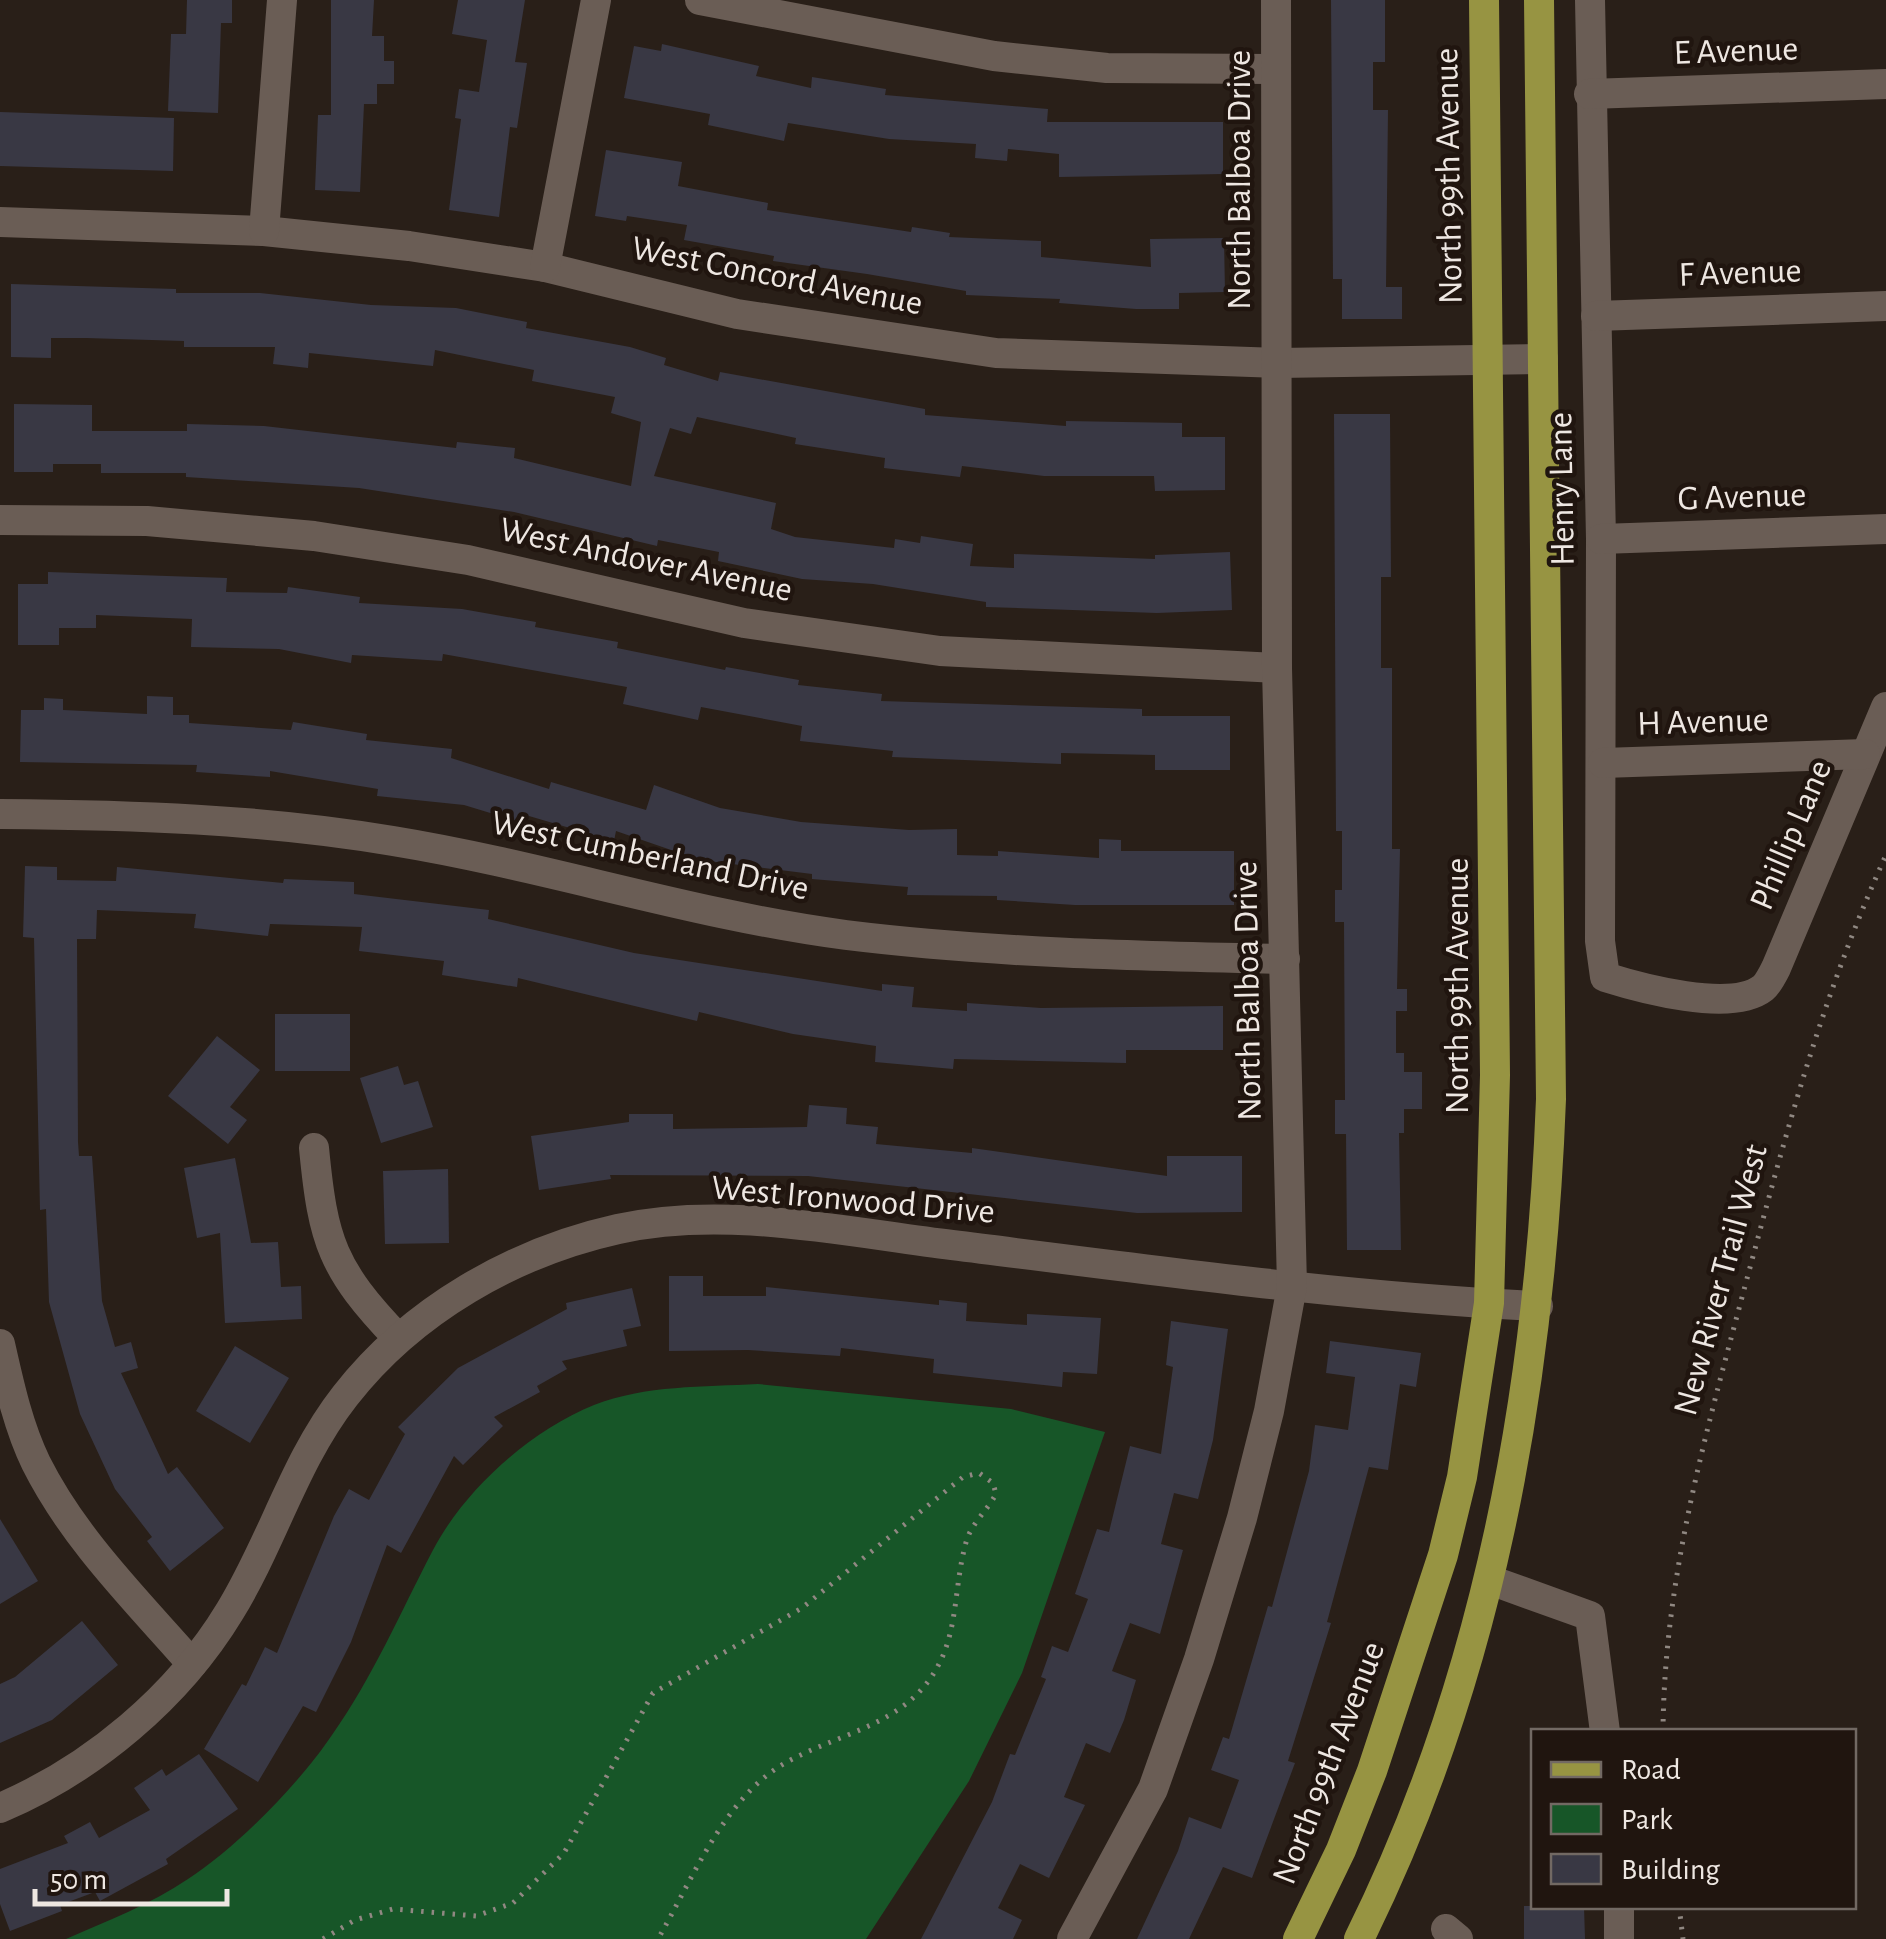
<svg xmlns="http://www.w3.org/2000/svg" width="1886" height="1939" font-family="'Alegreya Sans',sans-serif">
	<rect width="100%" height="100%" fill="#291f18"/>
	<path fill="#175628" d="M758,1384L1011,1409L1105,1432L1022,1673L969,1781L866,1939H66C107,1921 151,1904 188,1879C237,1847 299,1784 332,1735C373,1677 400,1613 433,1550C465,1489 530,1431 594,1405C645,1385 704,1387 758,1384Z"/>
	<g fill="#393844">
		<polygon points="187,0 232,0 232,23 221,23 218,113 168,111 171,34 186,34"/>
		<polygon points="331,0 374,0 372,36 384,36 384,61 394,61 394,84 377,84 377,104 364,104 360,192 315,190 318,115 331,115"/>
		<polygon points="458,0 525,0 515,62 527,63 517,128 510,127 499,217 449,210 461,119 455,118 459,89 479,92 487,40 452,34"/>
		<polygon points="1331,0 1385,0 1385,62 1373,62 1373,110 1388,110 1386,287 1402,287 1402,319 1342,319 1342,279 1333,279"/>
		<polygon points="662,44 759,66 756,76 811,88 812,77 886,89 885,95 1048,109 1047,122 1223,122 1223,174 1059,177 1059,154 1008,149 1007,161 975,158 976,144 889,139 788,123 784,141 708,125 710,114 624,98 634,46 661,51"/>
		<polygon points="0,112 174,118 173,171 0,166"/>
		<polygon points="606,150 682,162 678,186 768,203 767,210 911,232 912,227 950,233 949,237 1041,241 1041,257 1151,267 1150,239 1224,238 1225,292 1179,293 1179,309 1136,309 1059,303 1060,299 966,295 966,291 867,274 773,261 774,256 684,240 687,225 627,216 626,221 595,216"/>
		<polygon points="11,284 176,289 176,293 260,293 371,305 456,308 527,322 526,328 630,347 666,358 664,365 718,381 720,372 925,409 925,415 1066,426 1066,421 1182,423 1182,437 1225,437 1225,490 1155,491 1154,476 1044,476 962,466 960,477 884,468 885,458 795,444 796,438 697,417 691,434 670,428 654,476 776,503 771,529 795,537 894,548 895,539 920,543 921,536 973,544 970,566 1014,568 1014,554 1155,559 1155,555 1230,552 1232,610 1157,613 986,607 986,602 873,584 802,579 718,561 719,552 658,540 657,546 514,512 359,488 186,477 186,473 101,473 101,464 53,464 53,472 14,472 14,404 92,405 92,431 187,431 187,424 264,426 456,448 457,442 515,448 514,458 631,486 641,422 611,413 615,397 532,381 534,370 435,350 433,366 309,353 308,368 273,364 275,347 184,347 184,341 86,338 51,338 51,358 11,357"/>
		<polygon points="1334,414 1390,414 1391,577 1381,577 1381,668 1392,668 1392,849 1400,849 1397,989 1407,989 1407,1011 1396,1011 1396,1053 1404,1053 1404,1072 1422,1072 1422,1109 1404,1109 1404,1133 1399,1133 1401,1250 1347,1250 1346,1134 1335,1134 1335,1100 1345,1100 1344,922 1335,922 1335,890 1342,890 1342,831 1336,831"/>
		<polygon points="48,572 227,578 226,592 287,593 288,587 360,597 359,603 462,609 536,622 535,627 618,642 617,648 725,670 726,667 799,680 798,685 882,694 881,701 1142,709 1142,716 1230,716 1230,770 1155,770 1155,755 1061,753 1061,764 892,757 893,751 800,741 802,726 701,707 698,720 623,704 627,687 443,654 442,661 352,655 351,663 279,649 191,647 192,619 96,615 96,628 59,628 59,645 18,645 18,584 48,584"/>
		<polygon points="147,696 173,697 173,715 189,715 189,723 291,730 293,722 367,734 366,740 452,749 451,758 549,789 551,782 646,810 654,785 720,808 801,822 909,830 957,829 957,855 998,856 998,851 1099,858 1099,839 1121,840 1121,851 1234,851 1234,905 1075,905 997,900 997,896 907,895 908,887 812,879 812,874 700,860 616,831 614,841 529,816 526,824 464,805 377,796 378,789 270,771 270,777 196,772 197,765 20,762 21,710 44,710 44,698 63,699 63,710 147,714"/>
		<polygon points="25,866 57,867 57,880 116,881 117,867 283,883 284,879 354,882 354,894 489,910 488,919 634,953 882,991 882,984 914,987 912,1007 967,1011 967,1003 1041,1008 1223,1006 1223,1050 1126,1050 1126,1063 954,1059 953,1069 875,1062 876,1046 793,1034 699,1012 697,1021 518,978 517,987 442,975 444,961 359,951 362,927 270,924 268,936 194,928 196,914 97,910 96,939 77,939 78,1142 79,1156 92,1156 102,1301 115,1347 131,1342 138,1368 121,1373 168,1474 177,1467 224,1528 170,1571 147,1541 152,1537 115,1489 80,1414 49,1302 46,1209 40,1210 34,938 23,937"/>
		<rect x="275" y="1014" width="75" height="57"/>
		<polygon points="217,1036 260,1070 230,1107 247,1120 228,1144 168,1096"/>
		<polygon points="398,1066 404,1085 418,1081 433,1127 381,1143 360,1078"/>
		<polygon points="809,1105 847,1108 846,1124 878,1127 876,1144 972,1153 972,1148 1167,1176 1167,1156 1242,1156 1242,1212 1137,1213 808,1176 610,1175 611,1179 539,1190 531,1136 629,1122 629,1114 673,1114 673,1129 807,1127"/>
		<polygon points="235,1158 251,1243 278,1242 281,1287 301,1286 302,1319 225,1323 220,1233 197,1238 184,1168"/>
		<polygon points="448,1169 449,1243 385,1244 383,1171"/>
		<polygon points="669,1276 703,1276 703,1296 766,1296 766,1287 939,1305 939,1300 967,1303 966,1321 1027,1325 1027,1314 1101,1318 1097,1374 1063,1372 1062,1387 933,1373 934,1359 841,1348 840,1356 748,1350 669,1351"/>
		<polygon points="632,1288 641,1326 623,1330 627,1346 562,1361 567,1369 537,1386 540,1392 494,1417 503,1426 463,1465 454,1456 401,1553 387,1545 351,1642 316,1712 303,1706 258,1782 204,1749 242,1684 246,1686 265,1647 277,1653 334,1516 349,1489 369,1500 405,1434 398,1427 458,1368 567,1309 566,1303"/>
		<polygon points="1171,1321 1228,1329 1213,1440 1198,1499 1174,1493 1161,1544 1183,1550 1160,1634 1130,1623 1112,1671 1136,1680 1124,1720 1110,1753 1086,1743 1064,1797 1085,1805 1049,1878 1020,1864 998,1908 1022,1920 1013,1939 921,1939 992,1802 1010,1754 1015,1755 1046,1679 1041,1677 1052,1646 1068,1652 1088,1599 1075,1594 1097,1529 1109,1532 1130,1446 1161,1454 1173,1367 1166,1365"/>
		<polygon points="1330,1341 1421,1353 1416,1387 1400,1384 1388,1470 1369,1467 1327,1622 1331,1623 1288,1761 1295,1763 1252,1878 1223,1867 1189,1939 1137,1939 1178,1851 1189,1817 1221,1829 1239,1780 1211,1770 1223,1737 1229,1739 1268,1606 1272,1607 1309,1471 1315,1425 1348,1430 1355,1377 1326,1373"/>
		<polygon points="235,1346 289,1378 250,1443 196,1411"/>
		<polygon points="0,1519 38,1581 0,1604"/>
		<polygon points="82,1621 118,1665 52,1720 0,1743 0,1684 15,1677"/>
		<polygon points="199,1754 238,1809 166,1859 168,1864 100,1901 95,1892 60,1905 62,1911 10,1931 0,1904 0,1869 68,1843 64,1836 90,1822 99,1838 150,1810 134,1788 162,1769 166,1776"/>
		<polygon points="1524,1906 1584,1906 1585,1939 1524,1939"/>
	</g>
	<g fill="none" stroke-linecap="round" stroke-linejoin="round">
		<g stroke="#908882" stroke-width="5" stroke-dasharray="2.5 8" stroke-linecap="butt">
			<path d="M1663,1732C1664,1578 1706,1433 1745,1286C1786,1134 1821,998 1886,855"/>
			<polyline points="1679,1906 1683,1939"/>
			<path d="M323,1939L355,1920L393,1909L476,1916L513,1903L564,1853L653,1693L802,1608L963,1477L979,1473L993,1483L996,1494C988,1509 972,1524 967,1539C951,1592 962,1645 921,1690C886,1729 824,1739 780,1766C722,1803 692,1880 658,1939"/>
		</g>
		<g stroke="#6a5d55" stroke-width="30">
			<polyline points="700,0 994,56 1107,68 1276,69"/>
			<path d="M1590,0L1601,539L1600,941L1605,977C1640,988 1731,1013 1763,988C1768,984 1773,974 1776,968L1886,707"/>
			<polyline points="1589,94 1886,84"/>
			<polyline points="0,222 264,231 409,246 545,267 737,314 996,353 1278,363 1543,359"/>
			<polyline points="264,231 282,0"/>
			<polyline points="545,267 596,0"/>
			<polyline points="1596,316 1886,306"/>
			<polyline points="0,520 147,521 314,536 468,560 744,623 940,651 1277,668"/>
			<polyline points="1601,539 1886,529"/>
			<polyline points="1603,763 1865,754"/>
			<path d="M0,814C130,815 264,819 393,841C546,866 693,915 846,935C992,953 1138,956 1285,959"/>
			<path d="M314,1148C323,1242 332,1269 398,1338"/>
			<path d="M0,1344C9,1384 18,1426 36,1463C74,1539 136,1600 192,1664"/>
			<polyline points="1490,1580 1590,1616 1605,1732"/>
			<path d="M0,1808C92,1769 178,1697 230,1611C273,1541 294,1461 345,1396C412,1310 514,1252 618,1229C725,1205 845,1232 952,1245C1146,1269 1342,1297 1538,1306"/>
			<polyline points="1619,1906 1619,1939"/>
			<polyline points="1446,1929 1458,1939"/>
			<polyline points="1072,1939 1153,1789 1199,1659 1242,1518 1269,1411 1292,1286 1277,668 1276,0"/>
		</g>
		<g stroke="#979442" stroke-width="30">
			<polyline points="1298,1939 1341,1850 1372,1771 1443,1555 1462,1477 1489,1303 1495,1075 1484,0"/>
			<path d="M1359,1939C1489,1677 1540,1390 1551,1099L1539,0"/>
		</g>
	</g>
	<g text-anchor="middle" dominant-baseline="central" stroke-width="9" stroke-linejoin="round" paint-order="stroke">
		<g font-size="35" fill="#eee7e2" stroke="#20150f">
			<text transform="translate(1736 51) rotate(-2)">E Avenue</text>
			<text transform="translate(1449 176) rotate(-91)">North 99th Avenue</text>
			<text transform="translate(1239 180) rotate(-90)">North Balboa Drive</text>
			<text transform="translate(1740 273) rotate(-2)">F Avenue</text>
			<text transform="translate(777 276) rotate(11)">West Concord Avenue</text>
			<text transform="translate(1562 489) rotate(-91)">Henry Lane</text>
			<text transform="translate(1742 497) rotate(-2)">G Avenue</text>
			<text transform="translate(646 560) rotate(12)">West Andover Avenue</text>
			<text transform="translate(1703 722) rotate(-2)">H Avenue</text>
			<text transform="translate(1791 835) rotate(-67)">Phillip Lane</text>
			<text transform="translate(650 856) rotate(12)">West Cumberland Drive</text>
			<text transform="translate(1457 986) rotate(-90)">North 99th Avenue</text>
			<text transform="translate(1248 991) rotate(-91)">North Balboa Drive</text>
			<text transform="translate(853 1200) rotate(5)">West Ironwood Drive</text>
			<text transform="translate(1721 1280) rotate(-75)">New River Trail West</text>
			<text transform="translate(1329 1763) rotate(-69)">North 99th Avenue</text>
		</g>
	</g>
	<rect x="1531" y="1729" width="325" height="180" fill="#20150f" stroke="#726963" stroke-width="2.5"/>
	<rect x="1551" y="1762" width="50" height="15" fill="#979442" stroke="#726963" stroke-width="2.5"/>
	<text x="1621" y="1779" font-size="30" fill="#eee7e2">Road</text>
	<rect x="1551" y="1804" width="50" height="30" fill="#175628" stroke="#726963" stroke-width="2.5"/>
	<text x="1621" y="1829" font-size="30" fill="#eee7e2">Park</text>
	<rect x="1551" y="1854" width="50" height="30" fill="#393844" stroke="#726963" stroke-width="2.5"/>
	<text x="1621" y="1879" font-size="30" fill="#eee7e2">Building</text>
	<path d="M35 1889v15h192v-15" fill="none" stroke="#eee7e2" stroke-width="5"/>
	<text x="50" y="1889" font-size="30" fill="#eee7e2" stroke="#20150f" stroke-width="8" paint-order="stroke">50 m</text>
</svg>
